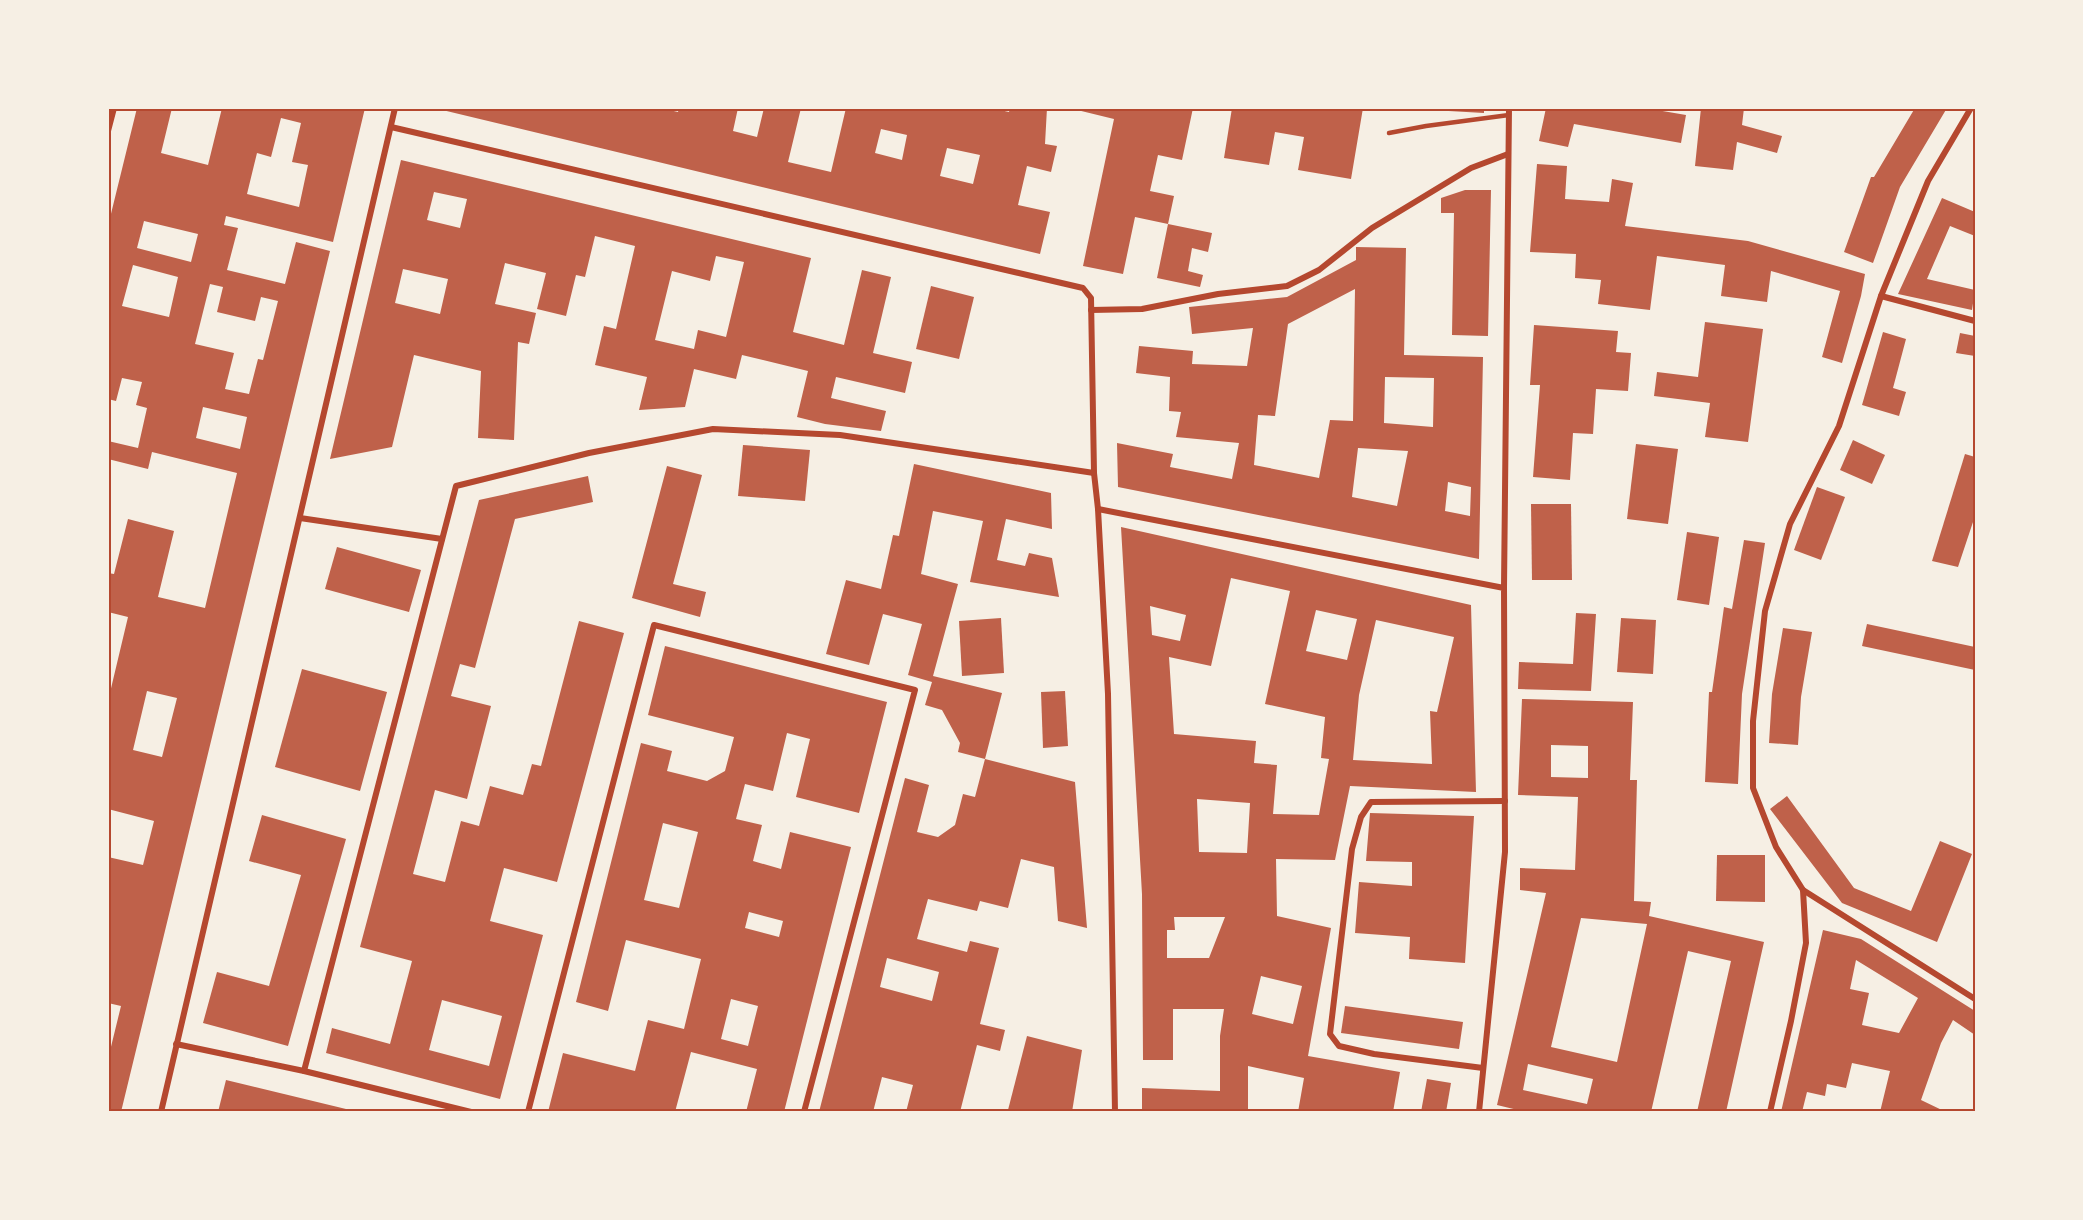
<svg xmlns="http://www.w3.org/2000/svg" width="2083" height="1220" font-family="'Public Sans',sans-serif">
	<rect width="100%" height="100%" fill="#f6efe4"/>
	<g fill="#bf614a" fill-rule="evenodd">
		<path d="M137,108H172L161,153L208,165L222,108H365L333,242L226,216L224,225L238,228L227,270L285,284L296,242L330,251L121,1112H108V1059L121,1006L108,1003V857L143,865L154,821L108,809V701L128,617L108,612V573L114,574L128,519L174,531L158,597L205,608L237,473L152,452L148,469L108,459V441L138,448L147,408L136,405L142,382L122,378L116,401L108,399V226ZM281,118L301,123L292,162L308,165L299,207L247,194L257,153L271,157ZM144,221L198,234L191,262L137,248ZM133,265L178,277L169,317L122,306ZM210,284L223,287L217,312L255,321L261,297L278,301L263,360L258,359L249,394L225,389L234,353L195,344ZM203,407L247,417L240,449L196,438ZM147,691L177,698L162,757L133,750Z"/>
		<path d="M434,108H661L678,112L679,108H738L733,131L757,137L764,108H801L788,162L831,172L846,108H991L1009,112L1010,108H1047L1045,144L1057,146L1051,172L1027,166L1018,205L1050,212L1040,254ZM881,129L907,135L902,160L875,153ZM947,148L980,155L973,184L940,176Z"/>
		<polygon points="1069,108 1193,108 1182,160 1158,155 1150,191 1174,196 1168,224 1212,233 1208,252 1192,248 1188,271 1203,275 1200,287 1157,278 1168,224 1135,217 1123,274 1083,266 1114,119"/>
		<polygon points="1232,108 1363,108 1351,179 1298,170 1304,137 1275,132 1269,165 1224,158"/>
		<polygon points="1431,108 1484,108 1484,113 1431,110"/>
		<polygon points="1546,108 1645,108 1686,115 1681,143 1574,124 1568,147 1539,141"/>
		<polygon points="1701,108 1744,108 1742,125 1782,136 1777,153 1737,142 1733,170 1695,166"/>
		<polygon points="1915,108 1947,108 1900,187 1873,263 1844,252 1871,177 1874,177"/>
		<path d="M401,160L811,258L793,332L844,345L862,270L891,277L873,353L912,362L905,393L836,377L831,398L886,411L881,431L825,424L797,417L808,371L742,355L736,379L694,369L685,407L639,410L647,377L595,365L604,326L616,329L635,246L595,236L585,277L576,275L566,316L537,309L546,273L505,263L495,304L536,313L529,344L518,342L514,440L478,438L481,371L414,355L392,447L330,459ZM434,192L467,199L460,228L427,220ZM716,256L744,262L726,337L698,330L694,349L655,340L672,271L710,281ZM403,269L448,279L440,314L395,303Z"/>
		<polygon points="1537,164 1567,166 1565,199 1609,202 1612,179 1633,183 1625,226 1748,241 1865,274 1861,296 1842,363 1822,357 1840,291 1771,271 1767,302 1721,296 1725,265 1657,256 1650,310 1598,304 1601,280 1575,278 1576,254 1530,252"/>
		<polygon points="1465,190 1491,190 1488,336 1452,335 1454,213 1441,213 1441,198"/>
		<polygon points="1942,198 1975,212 1975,236 1950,226 1927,279 1975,290 1972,310 1898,294"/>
		<path d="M1356,247L1406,248L1404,355L1483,357L1479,559L1118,487L1117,443L1173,454L1170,467L1232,479L1239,443L1176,437L1181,412L1169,411L1170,377L1136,373L1139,346L1193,351L1192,364L1247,366L1253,328L1192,334L1189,307L1287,297L1356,260ZM1355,289L1353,421L1330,420L1319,478L1254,465L1258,415L1275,416L1288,324ZM1385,377L1434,378L1433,427L1384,423ZM1358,448L1408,451L1397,506L1352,497ZM1448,482L1471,487L1470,516L1445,511Z"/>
		<polygon points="931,286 974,297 959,359 916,349"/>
		<polygon points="1705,322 1763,329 1748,442 1705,437 1710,403 1654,396 1657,372 1698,377"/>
		<polygon points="1534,325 1618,331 1616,352 1631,353 1628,391 1596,389 1593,434 1573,433 1570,480 1533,477 1540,385 1530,385"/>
		<polygon points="1883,332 1906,339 1893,388 1906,392 1899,416 1862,405"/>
		<polygon points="1960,333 1975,336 1975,356 1956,353"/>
		<polygon points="1853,440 1885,455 1872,484 1840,470"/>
		<polygon points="1636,444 1678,449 1668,524 1627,519"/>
		<polygon points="743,445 810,450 805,501 738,496"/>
		<polygon points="1965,454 1975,457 1975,516 1958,567 1932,561"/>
		<polygon points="914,464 1051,493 1052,529 1006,519 997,560 1025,566 1029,553 1052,558 1059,597 970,582 983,521 933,511 921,574 958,584 933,676 1002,693 985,759 958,752 960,743 942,710 925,705 932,682 908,675 922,624 883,614 869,665 826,654 846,580 881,589 893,535 899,536"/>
		<polygon points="667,466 702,475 673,584 706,592 700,617 632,598"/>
		<path d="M588,476L593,502L515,519L475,668L460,664L451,696L491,706L467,799L435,790L413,874L445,882L461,821L479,826L490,786L523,795L532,764L541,766L579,621L624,633L557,882L504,868L490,921L543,935L500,1099L326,1053L332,1028L390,1044L412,961L360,947L479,500ZM442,1000L502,1016L489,1066L429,1050Z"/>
		<polygon points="1817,487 1845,497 1821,560 1794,550"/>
		<polygon points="1531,504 1571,504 1572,580 1532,580"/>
		<path d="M1121,527L1471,605L1476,792L1350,786L1335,860L1276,859L1277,916L1331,928L1308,1056L1400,1072L1393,1112H1298L1304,1078L1248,1066V1112H1142V1088L1220,1091V1036L1224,1009H1173V1060H1143L1142,894ZM1231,578L1290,591L1265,704L1325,717L1321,758L1329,759L1319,815L1273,814L1277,765L1254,763L1256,741L1174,734L1169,657L1211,666ZM1150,606L1186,615L1180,641L1152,635ZM1316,610L1357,619L1347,660L1306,651ZM1376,620L1454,637L1437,712L1430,711L1432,764L1353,760L1359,695ZM1197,799L1250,803L1247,853L1199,852ZM1174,917H1225L1209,958H1167V930H1175ZM1261,976L1302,986L1293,1024L1252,1014Z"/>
		<polygon points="1687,532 1719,537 1709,605 1677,600"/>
		<polygon points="1744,540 1765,543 1742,694 1738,784 1705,782 1709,692 1712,692 1724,607 1732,609"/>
		<polygon points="337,547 421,570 409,612 325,589"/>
		<polygon points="1576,613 1596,614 1591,691 1518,689 1519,662 1573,664"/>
		<polygon points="1001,618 1004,673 962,676 959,621"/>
		<polygon points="1621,618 1656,620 1653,674 1617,672"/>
		<polygon points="1867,624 1975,647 1975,670 1862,646"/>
		<polygon points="1783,628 1812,632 1801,697 1798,745 1769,743 1772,694"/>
		<path d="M665,646L887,702L859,813L796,797L810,739L787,733L773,791L745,784L736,819L762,825L753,861L781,869L790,832L851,847L784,1112H746L757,1069L691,1052L675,1112H548L563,1053L635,1071L648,1020L684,1029L701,959L626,940L608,1011L576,1002L641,743L672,751L667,771L707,781L725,771L734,737L648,715ZM663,823L698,832L679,908L644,900ZM749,912L783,921L779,937L745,928ZM731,999L758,1006L748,1046L721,1039Z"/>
		<polygon points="302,669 387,692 360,791 275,767"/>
		<polygon points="1065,691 1068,746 1043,748 1041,692"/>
		<path d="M1522,699L1633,702L1630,780H1637L1634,901L1651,902L1649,916L1764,942L1726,1112H1697L1731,961L1688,951L1651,1112H1526L1497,1105L1546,893L1520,890V868L1575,870L1578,797L1518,795ZM1551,745L1588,746V778L1551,777ZM1581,918L1647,924L1617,1062L1551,1047ZM1528,1064L1593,1079L1587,1104L1523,1090Z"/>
		<path d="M985,759L1075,782L1087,928L1058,921L1054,867L1021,859L1008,908L980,901L977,911L928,899L917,939L967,952L970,941L999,948L980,1024L1005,1030L1000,1051L977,1045L960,1112H906L913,1085L882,1077L873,1112H819L905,778L929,785L917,832L938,837L955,825L963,794L975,797ZM887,958L939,972L932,1001L880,987Z"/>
		<polygon points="1787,796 1854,888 1911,911 1940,841 1972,854 1937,942 1842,903 1770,809"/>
		<polygon points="1370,813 1474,816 1465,963 1409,959 1410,937 1355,933 1359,882 1412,886 1412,862 1366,861"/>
		<polygon points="262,815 346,839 288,1046 203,1023 217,972 269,986 301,875 249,861"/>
		<polygon points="1717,855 1765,855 1765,902 1716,901"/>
		<path d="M1823,930L1861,939L1975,1011V1035L1953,1020L1941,1043L1921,1100L1946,1112H1880L1890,1071L1852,1063L1846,1088L1827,1084L1825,1096L1807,1092L1802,1112H1781ZM1856,960L1918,998L1899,1033L1862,1025L1869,993L1850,989Z"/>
		<polygon points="1345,1006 1463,1022 1459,1049 1341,1033"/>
		<polygon points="1027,1036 1082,1050 1072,1112 1017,1112 1008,1110"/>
		<polygon points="1427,1079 1451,1083 1446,1112 1421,1112"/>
		<polygon points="226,1080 346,1109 345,1112 218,1112"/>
	</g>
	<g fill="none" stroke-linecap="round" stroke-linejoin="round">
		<polyline stroke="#b5482f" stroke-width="4.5" points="1389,133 1426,126 1509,115"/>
		<g stroke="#b5482f" stroke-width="6">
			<polyline points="391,127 1083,288 1091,298 1094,473 1098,509 1108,694 1115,1112"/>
			<polyline points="108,131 114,108"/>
			<polyline points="1881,296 1975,321"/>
			<polyline points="1091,310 1142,309 1218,294 1287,286 1319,270 1372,228 1471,168 1508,154"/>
			<polyline points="1098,509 1504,588 1505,852 1479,1112"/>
			<polyline points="300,518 442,539"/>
			<polyline points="1504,588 1509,108"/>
			<polyline points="1803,890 1975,999"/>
			<polyline points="176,1044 304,1071 471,1112"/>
			<polyline points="1483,1068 1374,1054 1339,1046 1330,1034 1352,849 1361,817 1371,802 1505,801"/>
			<polyline points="304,1071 456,486 589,453 713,429 840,435 1094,473"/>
			<polyline points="161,1112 395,108"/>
			<polyline points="528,1112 654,625 915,690 804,1112"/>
			<polyline points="1770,1112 1791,1021 1806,943 1803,890 1776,847 1753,788 1753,721 1765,611 1790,524 1839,426 1881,296 1928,181 1971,108"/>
		</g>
	</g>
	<rect width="2083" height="1220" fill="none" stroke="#f6efe4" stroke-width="219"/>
	<rect x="110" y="110" width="1864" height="1000" fill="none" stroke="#b5482f" stroke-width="2"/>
</svg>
